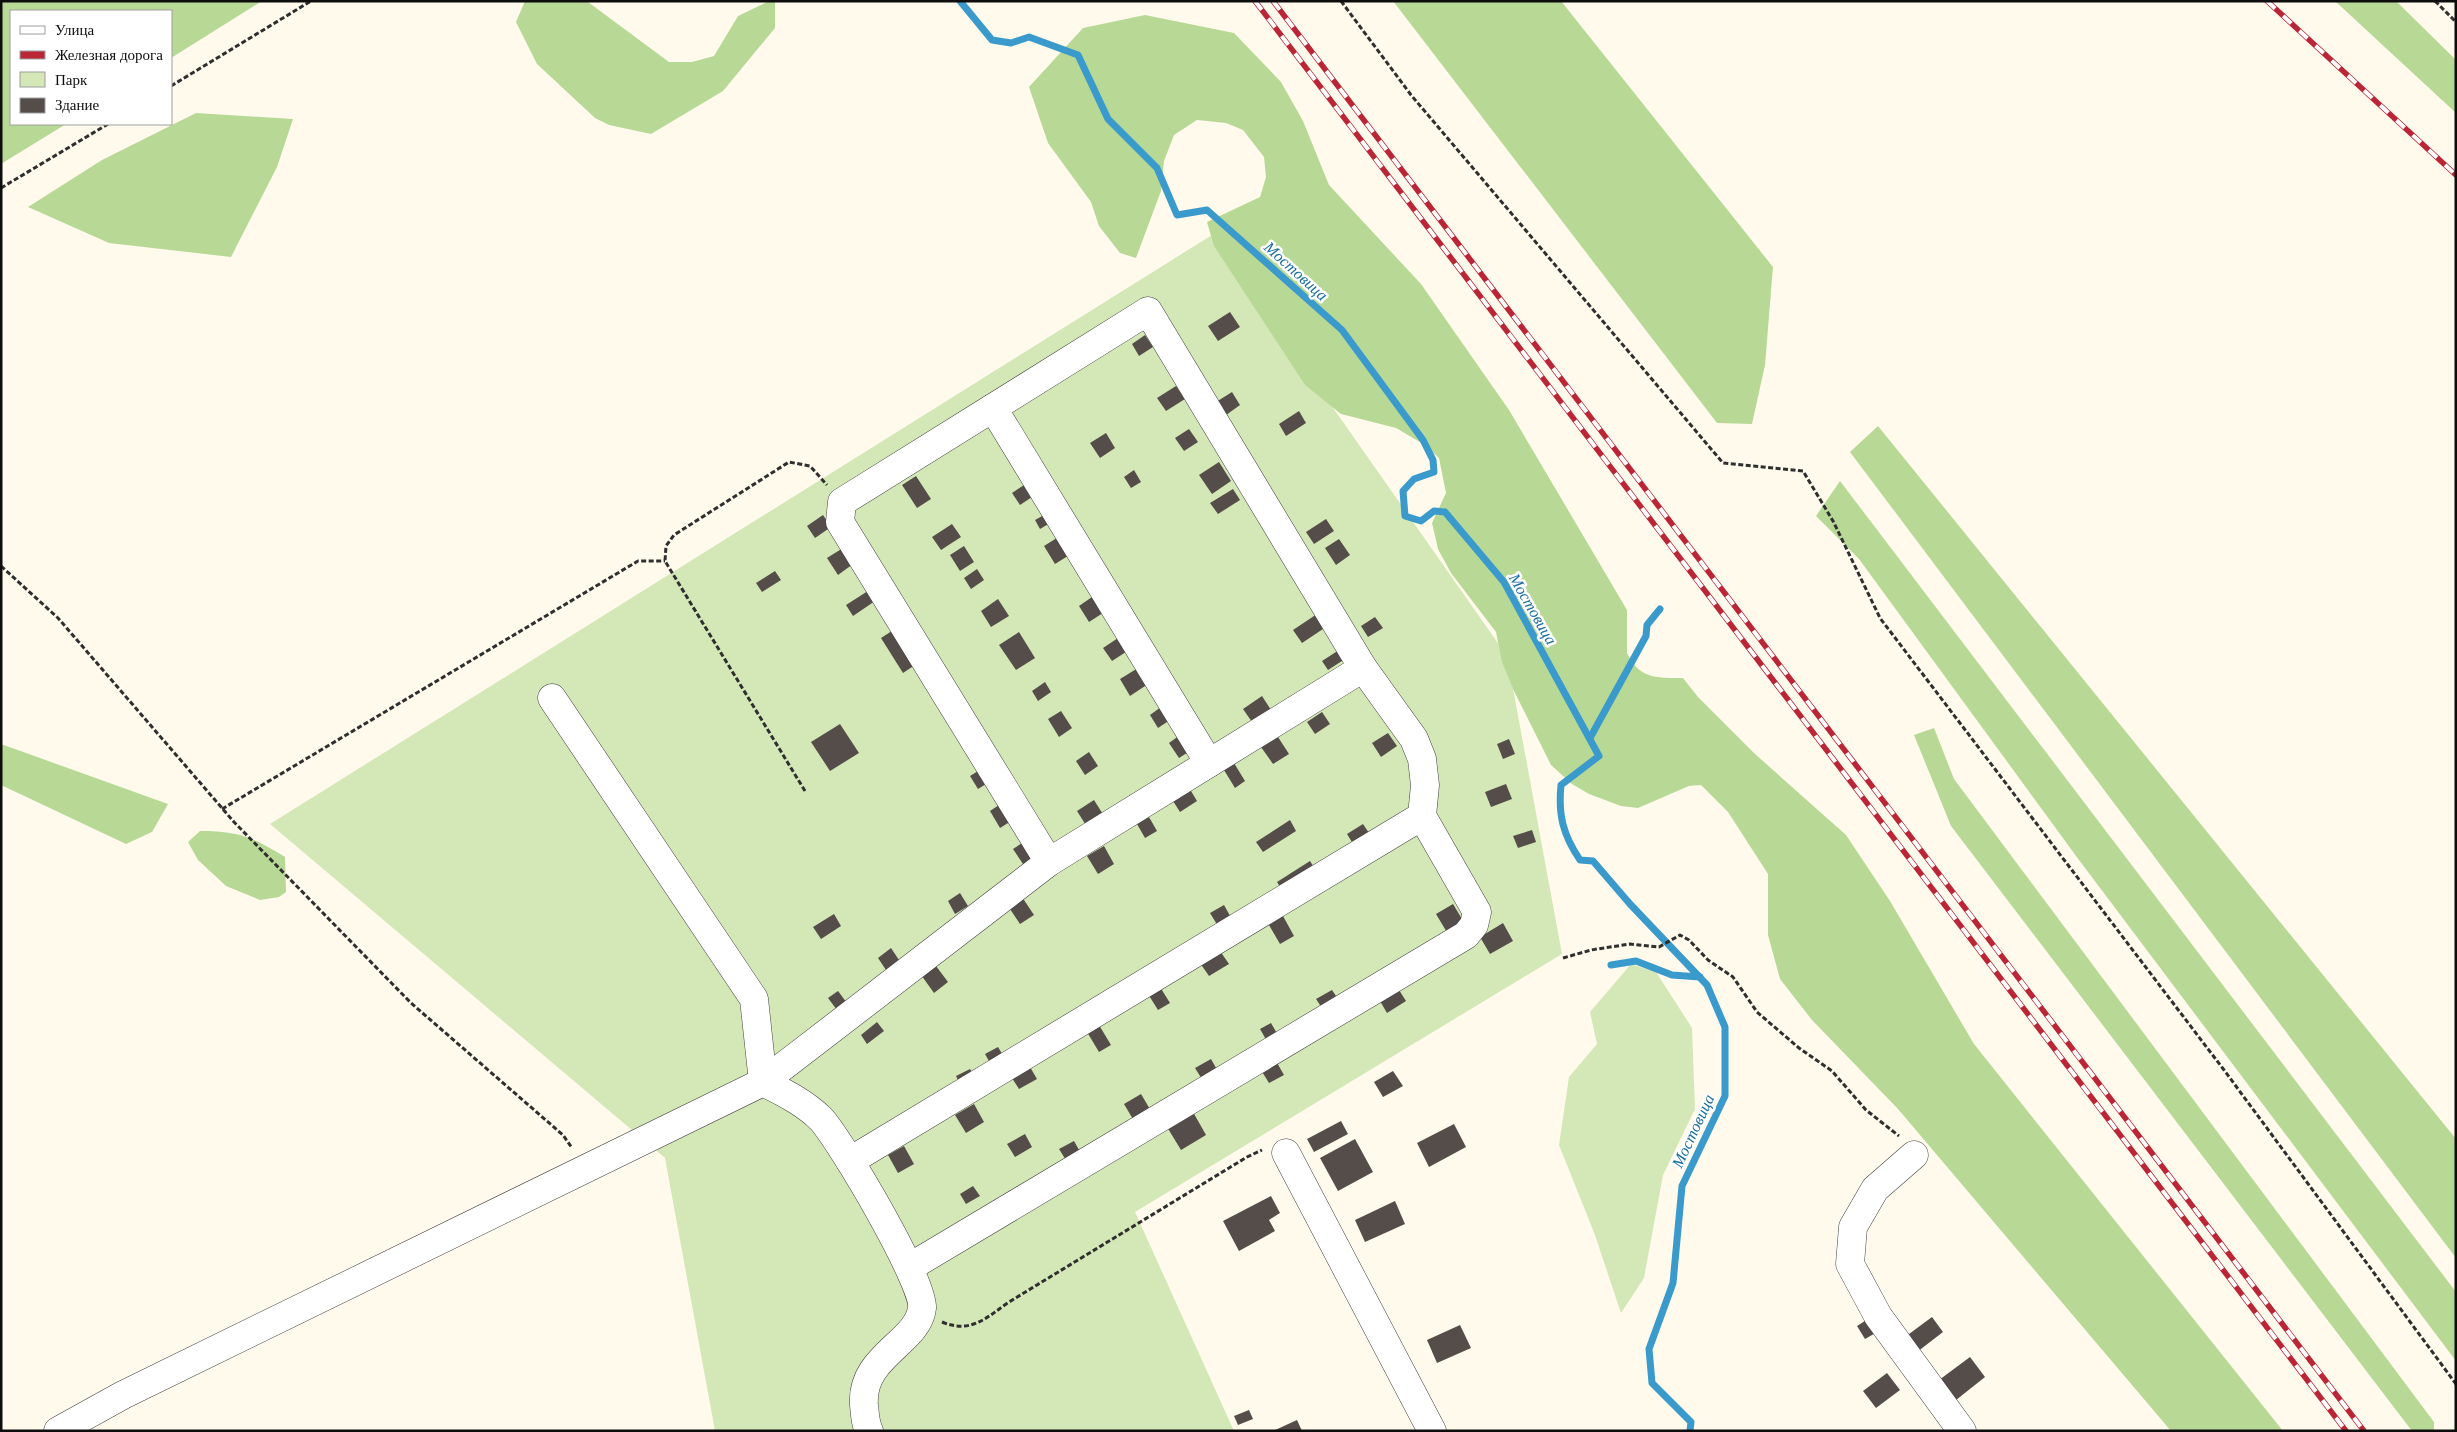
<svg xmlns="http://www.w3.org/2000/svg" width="2457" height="1432" font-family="'Times New Roman',serif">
	<rect width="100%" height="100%" fill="#fffaec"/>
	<g fill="#d4e8b7">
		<polygon points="1212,235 1507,656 1562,954 1135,1212 1234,1431 715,1431 665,1158 270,824"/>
		<polygon points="1631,964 1656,972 1692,1028 1695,1109 1663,1175 1644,1278 1621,1313 1595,1235 1559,1145 1569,1077 1597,1044 1590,1012"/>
	</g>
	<g fill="#b8d996">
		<polygon points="1,1 262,1 171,58 171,11 11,11 11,124 66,124 1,164"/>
		<polygon points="525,1 588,2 669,62 692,62 714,56 738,16 769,1 775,1 775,28 723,91 651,134 609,125 595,118 537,64 516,22"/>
		<polygon points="1393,1 1561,1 1773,267 1765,365 1752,424 1717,423"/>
		<polygon points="2335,1 2396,1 2456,60 2456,113"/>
		<path d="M1145,15L1234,33L1281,82L1303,121L1329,185L1421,284L1509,410L1627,610V653C1639,679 1657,678 1683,678L1698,697L1754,753L1846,835L1890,901L1974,1044L2283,1431H2171L1898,1109L1812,1020L1780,979L1768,935V874L1728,812L1701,785L1689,786L1638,808L1621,806L1589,794L1572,784L1551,765L1514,691L1502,662L1496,632L1451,573L1438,549L1432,523L1446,493L1439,458L1425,445L1396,428L1341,414L1305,385L1214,246L1207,222L1260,197L1266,177L1264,157L1243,130L1226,123L1197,120L1174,135L1164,161L1161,191L1136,258L1120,253L1099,226L1091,202L1048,143L1029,87L1083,28Z"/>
		<polygon points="196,113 293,119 277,167 231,257 109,243 28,207 102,160"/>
		<polygon points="1878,426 2456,1139 2456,1258 1850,452"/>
		<polygon points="1840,481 2456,1292 2456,1361 2079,860 1859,559 1816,516"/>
		<polygon points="1934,728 1954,779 2434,1422 2434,1431 2412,1431 1951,826 1914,735"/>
		<polygon points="1,744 168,804 152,832 126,844 1,785"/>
		<path d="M200,831C238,831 253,837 285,857L286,892L279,897L260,900L226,886L198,860L188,842Z"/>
	</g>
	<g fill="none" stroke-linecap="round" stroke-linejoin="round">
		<g stroke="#3a9acc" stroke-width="7">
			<path d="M960,1L992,40L1011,43L1029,37L1078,55L1108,119L1157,168L1177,215L1207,210L1342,330L1423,440L1433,460L1434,472L1414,479L1403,491L1405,516L1421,521L1434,511L1445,512L1504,582L1599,756L1561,785C1558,815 1563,835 1580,860L1593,861L1630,904L1707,985L1725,1027V1096L1682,1186L1673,1283L1649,1349L1652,1383L1691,1422L1690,1431"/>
			<polyline points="1590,738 1646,636 1647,625 1660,609"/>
			<polyline points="1611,965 1636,961 1672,975 1700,977"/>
		</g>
	</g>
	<g fill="#554d49">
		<polygon points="1230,312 1240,327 1218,341 1208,326"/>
		<polygon points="1145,335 1153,347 1139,356 1132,344"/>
		<polygon points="1176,386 1185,399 1166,411 1157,398"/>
		<polygon points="1232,392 1240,405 1222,418 1213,404"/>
		<polygon points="1299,411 1306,423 1286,436 1279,424"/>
		<polygon points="1189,429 1198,442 1184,451 1175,438"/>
		<polygon points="1106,433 1115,448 1100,458 1090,443"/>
		<polygon points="1219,462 1231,481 1212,494 1199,475"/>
		<polygon points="1134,470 1141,482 1131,488 1124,477"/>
		<polygon points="916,476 931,499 917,508 902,485"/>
		<polygon points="1024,485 1032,497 1020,505 1012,493"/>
		<polygon points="1233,489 1240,500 1218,514 1210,503"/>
		<polygon points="823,515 831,527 815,538 807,526"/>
		<polygon points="1044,515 1050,523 1040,529 1035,520"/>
		<polygon points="1326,519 1334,531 1314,544 1306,532"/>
		<polygon points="952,524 961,537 941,550 932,537"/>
		<polygon points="1060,536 1071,554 1055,564 1044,546"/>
		<polygon points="1339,539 1350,555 1336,565 1325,548"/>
		<polygon points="964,546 974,562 960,571 950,555"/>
		<polygon points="843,548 853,564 838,575 827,558"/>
		<polygon points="977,569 984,580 971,589 964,578"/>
		<polygon points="775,571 781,580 762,592 756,583"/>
		<polygon points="871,589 878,599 853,616 846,605"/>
		<polygon points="1092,597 1103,613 1089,622 1079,606"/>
		<polygon points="998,599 1009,616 991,627 981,611"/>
		<polygon points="1317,614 1326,627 1302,643 1293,630"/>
		<polygon points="1375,617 1383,628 1368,637 1361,626"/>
		<polygon points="895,629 918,663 903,673 881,638"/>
		<polygon points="1019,632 1035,658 1016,670 999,645"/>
		<polygon points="1121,636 1129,650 1112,661 1103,648"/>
		<polygon points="1339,650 1345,659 1328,670 1322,661"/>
		<polygon points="1138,668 1148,684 1130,696 1120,679"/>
		<polygon points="1045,682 1051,692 1038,701 1032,691"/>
		<polygon points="1262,696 1271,710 1252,722 1243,709"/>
		<polygon points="1161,707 1170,720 1158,728 1150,715"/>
		<polygon points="1061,711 1072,728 1059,737 1048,719"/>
		<polygon points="1322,712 1330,724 1315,734 1307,722"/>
		<polygon points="840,724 859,753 830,771 811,742"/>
		<polygon points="1388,733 1397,746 1381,757 1372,743"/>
		<polygon points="1180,735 1190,751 1179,758 1169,743"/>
		<polygon points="1278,737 1289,754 1273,764 1261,747"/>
		<polygon points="1509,739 1515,754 1503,759 1497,744"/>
		<polygon points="1089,752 1098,766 1085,775 1076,761"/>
		<polygon points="1234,763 1245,781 1235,788 1224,770"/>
		<polygon points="983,768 991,781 978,789 970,776"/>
		<polygon points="1506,784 1512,799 1491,807 1485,792"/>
		<polygon points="1191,791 1197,801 1180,812 1173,801"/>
		<polygon points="1094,800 1106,819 1089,830 1077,811"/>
		<polygon points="1005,801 1016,818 1000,828 990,811"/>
		<polygon points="1149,817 1157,831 1145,838 1137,824"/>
		<polygon points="1290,820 1296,831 1263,852 1256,842"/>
		<polygon points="1363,824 1371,836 1355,847 1347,834"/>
		<polygon points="1532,830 1536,842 1518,848 1513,836"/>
		<polygon points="1025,841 1036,859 1025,867 1013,849"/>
		<polygon points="1104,846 1114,864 1098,874 1087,856"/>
		<polygon points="1310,861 1315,869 1282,890 1277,882"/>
		<polygon points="960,893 968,906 955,914 948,901"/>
		<polygon points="1022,897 1034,915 1020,924 1008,906"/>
		<polygon points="1453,904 1465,924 1448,934 1436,914"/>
		<polygon points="1224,905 1234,923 1221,931 1210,913"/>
		<polygon points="834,914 841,926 821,939 813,927"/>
		<polygon points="1283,916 1294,936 1280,944 1269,925"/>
		<polygon points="1503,923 1513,941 1490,954 1480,937"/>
		<polygon points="891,948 901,963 888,973 878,958"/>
		<polygon points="1220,951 1229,964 1209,976 1200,963"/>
		<polygon points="933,962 948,982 934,993 919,972"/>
		<polygon points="1160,987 1170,1003 1158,1010 1148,994"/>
		<polygon points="1332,990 1338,999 1322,1008 1316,999"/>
		<polygon points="1399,990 1406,1001 1387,1013 1380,1001"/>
		<polygon points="838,991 850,1007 840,1014 828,998"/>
		<polygon points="877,1022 884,1031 867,1044 861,1035"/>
		<polygon points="1271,1023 1279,1037 1268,1043 1260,1029"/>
		<polygon points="1099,1025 1111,1045 1099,1052 1087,1032"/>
		<polygon points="998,1047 1007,1062 994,1070 985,1054"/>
		<polygon points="1211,1059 1220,1075 1205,1084 1195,1068"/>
		<polygon points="1276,1061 1284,1075 1269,1083 1261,1070"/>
		<polygon points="1030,1067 1037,1079 1019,1089 1012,1078"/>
		<polygon points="970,1069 975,1078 961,1086 956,1076"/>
		<polygon points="1393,1071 1403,1086 1383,1097 1374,1082"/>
		<polygon points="1141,1094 1154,1116 1137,1126 1124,1104"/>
		<polygon points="974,1104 984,1122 966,1133 955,1115"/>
		<polygon points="1193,1112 1206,1135 1181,1150 1167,1127"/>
		<polygon points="1341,1121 1348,1134 1314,1152 1307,1139"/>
		<polygon points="1454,1124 1466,1147 1429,1167 1417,1143"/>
		<polygon points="1025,1134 1032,1147 1015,1157 1007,1144"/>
		<polygon points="1355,1139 1373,1172 1338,1191 1320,1158"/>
		<polygon points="1074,1141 1083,1157 1069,1165 1059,1149"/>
		<polygon points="904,1146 914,1164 898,1173 888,1155"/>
		<polygon points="973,1186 980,1196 966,1204 960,1194"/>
		<polygon points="1271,1196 1280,1213 1269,1220 1275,1231 1239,1251 1223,1221"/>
		<polygon points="1395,1201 1405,1224 1365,1242 1355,1220"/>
		<polygon points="1871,1317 1879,1331 1865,1339 1857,1326"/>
		<polygon points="1932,1317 1943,1332 1917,1352 1905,1337"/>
		<polygon points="1460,1325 1471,1348 1437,1363 1427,1340"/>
		<polygon points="1970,1357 1985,1377 1951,1404 1935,1383"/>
		<polygon points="1887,1373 1900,1390 1876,1408 1863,1391"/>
		<polygon points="1249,1410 1253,1419 1238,1425 1234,1416"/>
		<polygon points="1297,1420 1302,1431 1273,1431"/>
	</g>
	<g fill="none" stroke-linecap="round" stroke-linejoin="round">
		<defs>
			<g id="minor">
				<polyline points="993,408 1209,763"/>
				<polyline points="552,698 754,999 763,1082"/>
				<path d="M763,1082C783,1092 805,1103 821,1119C841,1141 925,1283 922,1308C918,1343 860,1356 864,1405C865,1414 865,1423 869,1431"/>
				<polyline points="1286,1153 1432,1431"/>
				<polyline points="1914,1155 1875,1189 1853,1227 1850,1264 1878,1316 1962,1431"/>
				<polyline points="850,1161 1422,816"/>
				<polyline points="910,1267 1466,935 1474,925 1477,912 1422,816 1425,785 1422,759 1414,739 1363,668 1148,311 842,502 840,522 1049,862"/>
				<polyline points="58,1431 123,1395 763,1082 1049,862 1363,668"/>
			</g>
		</defs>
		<use href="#minor" stroke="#404040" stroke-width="29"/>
		<g stroke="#2f2f2f" stroke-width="3" stroke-dasharray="5 2.5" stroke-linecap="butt">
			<polyline points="1341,1 1411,95 1723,463 1803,471 1833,521 1880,618 2224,1070 2456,1384"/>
			<polyline points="2435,1 2456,22"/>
			<polyline points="171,86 311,1"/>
			<polyline points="1,188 108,124"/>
			<polyline points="1,566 58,618 234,822 411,1003 563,1135 572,1148"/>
			<polyline points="805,791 665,561 666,546 674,535 789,462 810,466 827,485"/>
			<polyline points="222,809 638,561 665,561"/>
			<polyline points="1563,958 1591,950 1630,944 1659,947 1680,935 1689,940 1708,960 1733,977 1757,1012 1799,1048 1832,1071 1866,1110 1899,1136"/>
			<path d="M942,1322C971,1334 986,1318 1009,1302L1247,1157L1262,1150"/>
		</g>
		<use href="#minor" stroke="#fff" stroke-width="28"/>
		<defs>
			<g id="rail">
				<polyline points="1255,1 2346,1431"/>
				<polyline points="1273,1 2364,1431"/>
				<polyline points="2267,1 2456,175"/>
			</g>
		</defs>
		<use href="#rail" stroke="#bb2637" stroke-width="5.5"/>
		<use href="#rail" stroke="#fff" stroke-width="4" stroke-dasharray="11" stroke-linecap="butt"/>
	</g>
	<g text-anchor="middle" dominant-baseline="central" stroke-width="5" stroke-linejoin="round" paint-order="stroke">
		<g font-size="16" font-style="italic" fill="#176b9d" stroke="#fff">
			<text transform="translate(1296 271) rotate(42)">Мостовица</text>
			<text transform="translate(1533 609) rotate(60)">Мостовица</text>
			<text transform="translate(1693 1131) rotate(-65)">Мостовица</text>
		</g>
	</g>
	<rect width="2457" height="1432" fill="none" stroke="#0d0d0d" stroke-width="5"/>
	<rect x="10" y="10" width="162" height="115" fill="#ffffff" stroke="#9e9e9e"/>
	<rect x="20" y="26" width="25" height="8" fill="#ffffff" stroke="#9e9e9e"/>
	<text x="55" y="35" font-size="15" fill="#0d0d0d">Улица</text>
	<rect x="20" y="51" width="25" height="8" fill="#bb2637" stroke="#9e9e9e"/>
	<text x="55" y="60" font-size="15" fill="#0d0d0d">Железная дорога</text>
	<rect x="20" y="72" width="25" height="15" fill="#d4e8b7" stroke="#9e9e9e"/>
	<text x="55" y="85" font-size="15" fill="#0d0d0d">Парк</text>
	<rect x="20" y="98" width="25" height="15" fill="#554d49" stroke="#9e9e9e"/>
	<text x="55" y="110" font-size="15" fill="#0d0d0d">Здание</text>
</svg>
